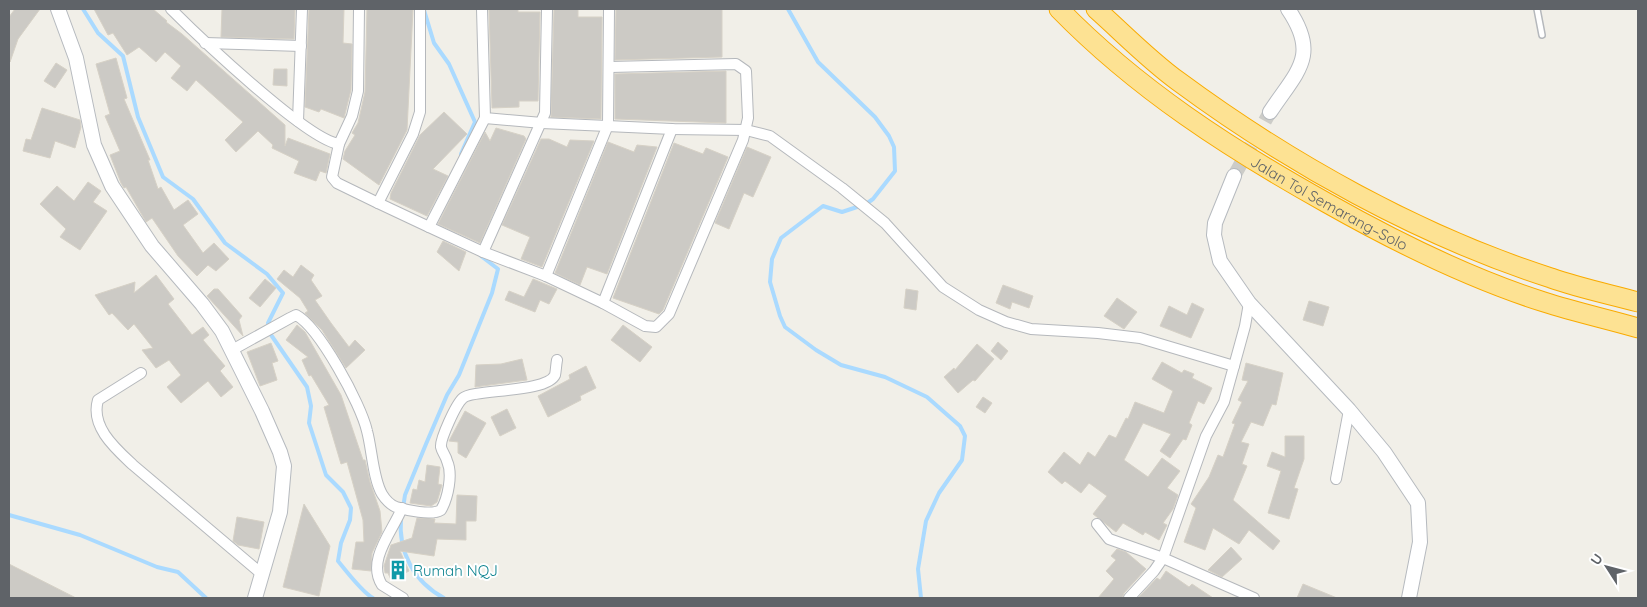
<svg xmlns="http://www.w3.org/2000/svg" width="1647" height="607" font-family="Quicksand,sans-serif">
	<rect width="100%" height="100%" fill="#f1efe8"/>
	<g fill="none" stroke-linecap="round" stroke-linejoin="round">
		<g stroke="#aadaff" stroke-width="4">
			<path d="M83,9L98,33L123,56L138,117L163,177L193,199L225,243L267,274L283,293L268,323L269,332L307,387L311,406L309,423L326,475L343,492L351,508L350,520L341,543L338,561C346,571 363,593 373,598"/>
			<polyline points="788,9 818,62 875,117 889,136 894,147 895,171 873,199 866,204 842,212 823,206 781,238 772,259 770,282 780,316 785,327 816,350 841,365 885,377 927,397 960,426 965,436 962,460 939,493 926,521 918,569 921,598"/>
			<polyline points="424,10 434,43 449,64 475,122 461,154"/>
			<polyline points="403,508 405,495 426,444 447,395 459,375 492,293 498,269 481,256"/>
			<polyline points="9,515 80,535 157,567 178,572 206,598"/>
			<path d="M401,518C398,552 414,582 444,598"/>
		</g>
	</g>
	<g fill="#cccac5" stroke="#d6d1c6">
		<polygon points="15,9 40,9 18,39 10,62 9,17"/>
		<polygon points="94,9 153,9 167,21 166,22 182,34 285,125 285,146 288,138 330,154 326,173 320,171 316,181 294,173 299,161 272,148 273,145 258,131 236,152 225,140 243,122 196,80 187,91 171,78 181,66 165,52 156,62 139,47 127,55 113,33 108,35"/>
		<polygon points="222,9 295,9 294,39 221,37"/>
		<polygon points="309,9 344,9 343,43 352,44 351,90 344,118 321,109 319,112 305,107"/>
		<polygon points="367,9 413,9 407,130 379,185 343,159 345,151 355,135 352,133 358,123 365,92"/>
		<polygon points="489,9 518,9 518,12 540,12 538,101 519,101 519,107 492,108"/>
		<polygon points="554,9 578,9 578,17 602,17 601,119 551,117"/>
		<polygon points="616,9 722,9 722,57 615,60"/>
		<polygon points="116,58 127,98 124,99 150,160 148,160 158,189 161,187 174,210 188,200 198,214 183,225 203,253 214,243 229,259 216,271 208,265 197,276 178,256 152,218 146,222 126,187 124,188 121,183 110,155 120,151 105,116 110,114 96,64"/>
		<polygon points="56,63 67,70 55,88 44,81"/>
		<polygon points="274,69 287,69 287,86 273,85"/>
		<polygon points="726,71 726,123 615,119 615,74"/>
		<polygon points="42,108 80,120 81,127 75,148 55,141 50,158 23,151 26,139 31,140"/>
		<polygon points="444,112 467,134 433,169 448,176 427,216 390,199 391,193 420,135"/>
		<polygon points="496,128 524,136 526,139 480,243 438,224 485,132 490,141"/>
		<polygon points="541,139 549,139 567,147 570,140 594,141 542,267 521,259 530,237 502,225"/>
		<polygon points="608,142 634,152 637,145 657,147 607,274 587,267 580,285 555,273"/>
		<polygon points="674,143 703,154 706,148 728,157 663,310 659,314 613,298"/>
		<polygon points="747,147 771,157 753,197 744,193 729,229 715,223"/>
		<polygon points="88,182 101,191 93,202 107,211 80,250 60,237 66,229 40,204 57,186 74,201"/>
		<polygon points="443,241 466,252 459,271 437,252"/>
		<polygon points="301,265 314,275 311,280 322,296 315,300 331,323 349,347 355,340 365,350 346,368 322,330 305,313 308,311 300,298 277,279 284,270 293,277"/>
		<polygon points="156,275 174,299 168,304 192,335 203,327 209,335 203,340 225,366 220,371 233,387 221,397 208,381 181,403 167,387 181,375 169,360 156,368 142,350 153,348 134,324 128,330 112,313 109,315 95,295 135,282 134,293"/>
		<polygon points="265,279 276,288 260,307 249,298"/>
		<polygon points="533,279 557,289 549,304 540,300 535,312 505,300 509,291 524,297"/>
		<polygon points="1003,285 1033,296 1029,308 1012,302 1010,309 996,303"/>
		<polygon points="214,289 218,289 242,316 239,320 243,336 207,296"/>
		<polygon points="906,289 918,291 916,310 904,308"/>
		<polygon points="1117,298 1137,312 1124,329 1104,316"/>
		<polygon points="1309,301 1329,307 1323,326 1303,320"/>
		<polygon points="1192,303 1204,309 1191,338 1160,326 1169,306 1187,315"/>
		<polygon points="297,325 305,332 341,395 363,460 365,460 370,482 380,511 382,532 372,553 371,571 352,569 356,542 364,542 363,520 347,462 341,464 324,407 329,405 311,375 309,376 302,360 308,357 286,340"/>
		<polygon points="623,325 652,347 640,362 611,340"/>
		<polygon points="998,342 1008,351 1001,360 991,351"/>
		<polygon points="271,343 278,361 272,363 277,380 260,386 247,352"/>
		<polygon points="977,344 994,359 975,381 973,380 958,393 944,377 954,368 955,370"/>
		<polygon points="522,359 527,380 475,387 476,365 501,364"/>
		<polygon points="1162,362 1182,373 1184,370 1194,374 1192,378 1212,388 1204,404 1198,401 1189,423 1192,425 1186,440 1183,439 1170,458 1160,451 1171,434 1143,423 1124,460 1148,477 1162,458 1180,471 1167,488 1178,495 1173,509 1163,523 1167,525 1159,540 1145,532 1143,535 1123,523 1116,532 1093,514 1107,496 1089,483 1081,493 1065,481 1062,484 1048,472 1064,452 1080,465 1088,452 1095,457 1109,435 1116,438 1126,418 1128,419 1135,402 1164,413 1173,391 1152,379"/>
		<polygon points="1246,363 1283,373 1276,405 1272,404 1263,426 1251,422 1241,442 1249,444 1242,464 1247,466 1233,500 1280,541 1273,550 1249,530 1239,544 1213,528 1205,550 1184,542 1196,508 1191,504 1209,477 1218,455 1223,457 1235,424 1232,423 1242,402 1238,400 1248,381 1242,380"/>
		<polygon points="586,366 596,388 580,396 581,400 548,417 538,396 570,379 569,375"/>
		<polygon points="983,397 992,403 985,413 976,407"/>
		<polygon points="507,409 516,428 500,436 491,417"/>
		<polygon points="465,411 486,423 466,458 458,453 458,442 449,441"/>
		<polygon points="1285,436 1304,436 1304,459 1294,488 1298,489 1289,519 1268,513 1281,471 1267,466 1272,452 1285,457"/>
		<polygon points="427,465 440,467 438,484 442,485 437,502 431,506 410,503 413,489 417,490 419,480 425,482"/>
		<polygon points="457,495 477,496 476,521 466,521 466,540 437,539 434,556 400,551 409,571 391,580 388,573 385,573 384,566 391,545 412,538 417,518 435,519 434,523 456,524"/>
		<polygon points="304,504 330,546 319,596 283,587"/>
		<polygon points="237,517 264,522 259,549 238,545 233,541"/>
		<polygon points="1231,547 1242,559 1222,577 1208,570"/>
		<polygon points="1117,549 1126,552 1146,569 1124,593 1122,598 1098,598 1114,579 1106,571 1116,560 1111,556"/>
		<polygon points="9,564 76,598 9,598"/>
		<polygon points="1166,571 1189,587 1192,584 1213,598 1138,598 1157,578 1160,580"/>
		<polygon points="1303,584 1337,598 1297,598"/>
	</g>
	<g fill="none" stroke-linecap="round" stroke-linejoin="round">
		<polyline stroke="#ccccc8" stroke-width="14" stroke-dasharray="14 7" stroke-linecap="butt" points="1234,176 1270,112"/>
		<defs>
			<polyline id="lane" points="1537,9 1542,35"/>
			<g id="street">
				<path d="M171,9C198,36 307,140 339,144L352,116L358,91L359,9"/>
				<polyline points="420,9 420,112 413,134 378,203 429,227"/>
				<polyline points="482,9 485,118 542,123 672,129 746,130 770,136 842,188 885,223 943,287 979,310 1006,322 1031,329 1098,333 1140,338 1234,366 1224,402 1206,436 1163,558 1154,571 1129,598"/>
				<polyline points="547,9 545,113 483,252 546,276 603,303 645,326 656,327 669,314 743,140 748,118 746,71 736,64 610,67"/>
				<polyline points="205,43 301,46"/>
				<polyline points="298,121 302,9"/>
				<polyline points="339,144 332,177 337,183 378,203"/>
				<polyline points="483,252 429,227 485,118"/>
				<polyline points="546,276 608,125 609,9"/>
				<polyline points="603,303 672,129"/>
				<path d="M232,350L290,318L296,315C319,327 361,404 367,431C372,449 373,479 382,494C385,499 391,505 396,507C406,510 432,516 441,510C448,498 453,474 447,461C446,456 442,452 441,447C440,439 456,404 463,398C473,389 547,393 555,375C556,371 556,365 557,360"/>
				<polyline points="1234,366 1245,326 1249,303"/>
				<path d="M141,373L98,400C90,427 116,449 133,465L263,575"/>
				<polyline points="1336,479 1349,410"/>
				<path d="M402,508C393,531 366,560 382,585L403,598"/>
				<polyline points="1097,524 1109,539 1163,558 1254,598"/>
			</g>
			<g id="secondary">
				<polyline points="58,9 76,58 94,145 112,186 152,246 202,304 222,331 262,411 280,452 284,466 280,512 255,598"/>
				<path d="M1270,112C1297,71 1320,56 1288,9"/>
				<polyline points="1234,176 1215,223 1214,235 1220,261 1249,303 1349,410 1384,452 1418,503 1420,542 1409,598"/>
			</g>
			<g id="highway">
				<path id="s1" d="M1059,9C1137,89 1230,149 1327,203C1396,242 1468,278 1544,302C1575,312 1607,319 1638,328"/>
				<path d="M1096,9C1123,33 1149,60 1178,81C1289,163 1420,236 1551,278C1579,288 1609,294 1638,302"/>
			</g>
		</defs>
		<use href="#lane" stroke="#b5b8bc" stroke-width="8"/>
		<use href="#street" stroke="#b5b8bc" stroke-width="12"/>
		<use href="#secondary" stroke="#b6babf" stroke-width="16"/>
		<use href="#highway" stroke="#f9ab00" stroke-width="21"/>
		<use href="#lane" stroke="#fff" stroke-width="5"/>
		<use href="#street" stroke="#fff" stroke-width="10"/>
		<use href="#secondary" stroke="#fff" stroke-width="14"/>
		<use href="#highway" stroke="#fde293" stroke-width="19"/>
	</g>
	<defs>
		<symbol id="building-bare" viewBox="-9 -9 18 18"><path d="M-4-6H4V6H1V3H-1V6H-4ZM-2.5-4.3h1.7v1.8h-1.7ZM.8-4.3h1.7v1.8H.8ZM-2.5-1h1.7V.8h-1.7ZM.8-1h1.7V.8H.8Z" fill="#0f9aa8" stroke="#fff" stroke-width="2.5" paint-order="stroke"/></symbol>
	</defs>
	<g fill-rule="evenodd">
		<use href="#building-bare" x="384" y="556" width="28" height="28"/>
	</g>
	<g text-anchor="middle" dominant-baseline="central" stroke-width="4" stroke-linejoin="round" paint-order="stroke">
		<g font-size="15" fill="#5f6368" stroke="#fff">
			<text stroke="none"><textPath href="#s1" startOffset="334">Jalan Tol Semarang–Solo</textPath></text>
		</g>
		<g font-size="15" fill="#0d838f" stroke="#fff" text-anchor="start">
			<text x="413" y="570">Rumah NQJ</text>
		</g>
	</g>
	<rect width="1647" height="607" fill="none" stroke="#5f6368" stroke-width="20"/>
	<g transform="translate(1607 567) rotate(306)" stroke="#ffffff" stroke-width="4" paint-order="stroke">
	<path d="M0-4L9 19L0 12L-9 19Z" fill="#5f6368"/>
	<text y="-8" font-size="14" font-weight="bold" text-anchor="middle" fill="#5f6368">U</text>
	</g>
</svg>
